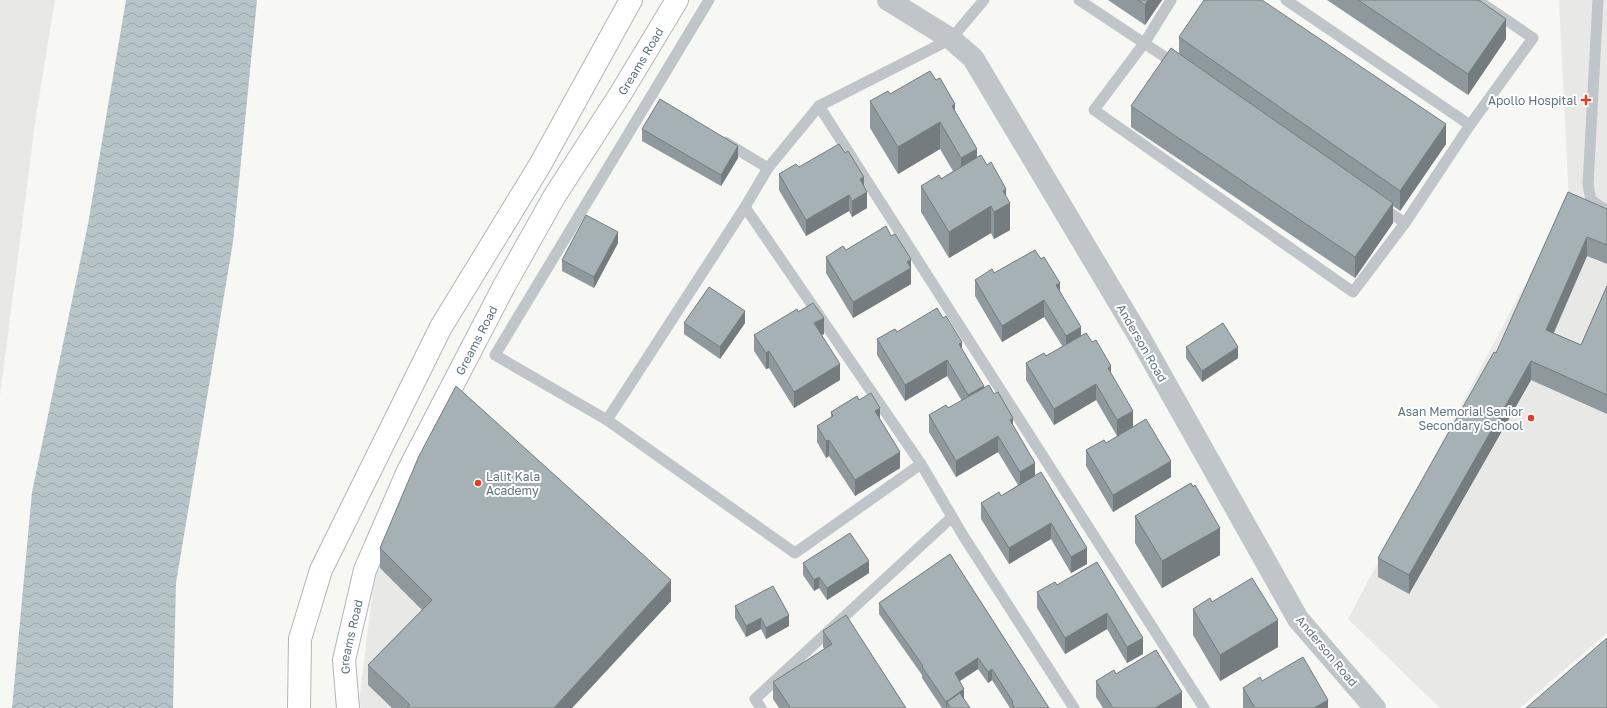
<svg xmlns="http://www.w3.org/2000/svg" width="1607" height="708" font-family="'Golos Text',sans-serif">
	<defs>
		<pattern id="water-waves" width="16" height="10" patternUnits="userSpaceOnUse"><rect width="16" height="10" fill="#b7c5c8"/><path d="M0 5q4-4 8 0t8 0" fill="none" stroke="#98a5a8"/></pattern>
	</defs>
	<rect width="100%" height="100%" fill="#f7f7f4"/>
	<g fill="#e8e8e7">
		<polygon points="0,0 55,0 36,116 0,396"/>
		<polygon points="1559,0 1607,0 1607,633 1520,708 1440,708 1348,619 1569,201"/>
		<polygon points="376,564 520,708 361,708 359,703"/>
	</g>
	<polygon fill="url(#water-waves)" points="126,0 257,0 233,242 176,583 173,708 12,708 32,492 88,224"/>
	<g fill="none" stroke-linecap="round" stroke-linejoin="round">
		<defs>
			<g id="secondary">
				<polyline points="299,708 300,639 321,570 441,327 540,165 631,0"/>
				<path id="s1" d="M348,708L344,660L365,570L408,471L503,288L554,197L621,93L677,0"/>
			</g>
		</defs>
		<use href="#secondary" stroke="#afb7bb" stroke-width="24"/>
		<g stroke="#bfc5c8" stroke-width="11">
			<polyline points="709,0 495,355 607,420 795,553 921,464"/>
			<polyline points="1079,0 1177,65"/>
			<polyline points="1171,0 1145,42 1094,110 1353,292 1405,223 1470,125 1533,38 1477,0"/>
			<polyline points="1286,0 1470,125"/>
			<polyline points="1598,0 1588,185 1591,200 1607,211"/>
			<polyline points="819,106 1204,708"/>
			<polyline points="725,142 768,168"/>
			<polyline points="1380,206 1405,223"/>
			<polyline points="745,207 921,464 964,537 1074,708"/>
			<polyline points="607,420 745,207 768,168 819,106 951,39 984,0"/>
			<polyline points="761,708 755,699 952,517"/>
		</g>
		<polyline stroke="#bfc5c8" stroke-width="22" points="888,0 951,39 973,58 1140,338 1298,619 1375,708"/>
		<use href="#secondary" stroke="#fff" stroke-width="22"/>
	</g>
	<g fill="#8f989c">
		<polygon points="1108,0 1162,0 1145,25"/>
		<polygon points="1327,0 1479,0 1506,39 1468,95"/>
		<polygon points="1179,37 1446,144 1400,211 1393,206 1393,223 1355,278 1131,127 1131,106 1179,54"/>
		<polygon points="890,94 955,112 977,158 1006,197 1010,230 994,239 991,233 949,258 921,212 921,186 941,179 953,171 940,149 898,174 870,128 870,101"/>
		<polygon points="642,129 738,158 721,186 642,141"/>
		<polygon points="799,167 864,185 867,208 852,217 849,211 806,236 779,190 779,174"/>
		<polygon points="1607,209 1607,264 1587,256 1554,333 1581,345 1607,286 1607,414 1531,380 1409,594 1378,577 1378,558 1496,353"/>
		<polygon points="891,236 911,259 911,284 853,318 826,273 826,257 846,250"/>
		<polygon points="618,243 594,288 562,271 562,260"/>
		<polygon points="994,273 1060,291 1081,336 1111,374 1133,427 1117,436 1096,400 1054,425 1026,380 1026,363 1046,356 1063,347 1044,317 1002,342 975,296 975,280"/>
		<polygon points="798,312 824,334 822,335 840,380 794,408 769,368 766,369 754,351 754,335"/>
		<polygon points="684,323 745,323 720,359 684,334"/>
		<polygon points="897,332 962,350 984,388 1013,426 1035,475 1087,564 1071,573 1051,539 1009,564 981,519 981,503 1001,496 1018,485 998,452 956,477 929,432 929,415 948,408 962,401 947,376 905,401 877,355 877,339"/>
		<polygon points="1186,347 1238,358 1202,382 1186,358"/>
		<polygon points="859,400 880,420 900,468 855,496 829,456 826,458 817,442 817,426 831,417 831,412"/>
		<polygon points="1086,450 1171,477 1113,512 1086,466"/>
		<polygon points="1135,516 1220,555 1162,588 1135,543"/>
		<polygon points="380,548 671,601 572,708 392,708 368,685 368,665 422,610 380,568"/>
		<polygon points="950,554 1049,708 1010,708 992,680 988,683 978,669 960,681 964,700 970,708 942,708 922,678 922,675 879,614 879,603"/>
		<polygon points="1097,562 1143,654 1127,663 1107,629 1065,654 1037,608 1037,592 1057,585"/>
		<polygon points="803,563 869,573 827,600 819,588 814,591 803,575"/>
		<polygon points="1212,602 1278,647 1220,681 1193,635 1193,609"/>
		<polygon points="735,606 789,626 766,639 761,629 746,637 735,618"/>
		<polygon points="823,631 906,708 779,708 773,699 773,682 824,649 823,647"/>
		<polygon points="1116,674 1182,708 1103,708 1096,697 1096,681"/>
		<polygon points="1262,681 1328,708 1243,708 1243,688"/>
	</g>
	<g fill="#747c7f">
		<polygon points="1148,0 1162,0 1145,25 1145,5"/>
		<polygon points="1506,19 1506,39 1468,95 1468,74"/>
		<polygon points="955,104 955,131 952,106"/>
		<polygon points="940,122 940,149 898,174 898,147"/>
		<polygon points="1446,124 1446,144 1400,211 1400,191"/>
		<polygon points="738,146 738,158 721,186 721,175"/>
		<polygon points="977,149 977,175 961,185 961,158"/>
		<polygon points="864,177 864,194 860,179"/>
		<polygon points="1006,189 1006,205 1010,203 1010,230 994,239 994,212 1003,191"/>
		<polygon points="867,192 867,208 852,217 852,201"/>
		<polygon points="849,195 849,211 806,236 806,220"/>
		<polygon points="1393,203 1393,223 1355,278 1355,257"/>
		<polygon points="991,206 991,233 949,258 949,232"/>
		<polygon points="618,232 618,243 594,288 594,277"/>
		<polygon points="1587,237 1587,256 1546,349 1546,330"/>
		<polygon points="911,259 911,284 853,318 853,302"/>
		<polygon points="1060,283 1060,299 1056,285"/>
		<polygon points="1044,300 1044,317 1002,342 1002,326"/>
		<polygon points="745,311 745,323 720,359 720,347"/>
		<polygon points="824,318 824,334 814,340 814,323"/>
		<polygon points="1081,327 1081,343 1066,352 1066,336"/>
		<polygon points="962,342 962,358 959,344"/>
		<polygon points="1238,347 1238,358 1202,382 1202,371"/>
		<polygon points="769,351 769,368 766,369 766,353"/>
		<polygon points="947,360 947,376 905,401 905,385"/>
		<polygon points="1531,361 1531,380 1409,594 1409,575"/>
		<polygon points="840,364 840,380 794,408 794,392"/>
		<polygon points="1111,366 1111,382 1108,368"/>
		<polygon points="1096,384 1096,400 1054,425 1054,409"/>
		<polygon points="984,386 984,403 968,412 968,395"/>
		<polygon points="880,408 880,424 875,411"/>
		<polygon points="1133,411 1133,427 1117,436 1117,420"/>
		<polygon points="1013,418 1013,434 1010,420"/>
		<polygon points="998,436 998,452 956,477 956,461"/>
		<polygon points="829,440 829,456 826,458 826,441"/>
		<polygon points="900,452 900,468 855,496 855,480"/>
		<polygon points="1171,461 1171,477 1113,512 1113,495"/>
		<polygon points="1035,463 1035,479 1020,488 1020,472"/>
		<polygon points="1051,523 1051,539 1009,564 1009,548"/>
		<polygon points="1220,528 1220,555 1162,588 1162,561"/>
		<polygon points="1087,548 1087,564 1071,573 1071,557"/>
		<polygon points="869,561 869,573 827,600 827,588"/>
		<polygon points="819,577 819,588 814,591 814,580"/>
		<polygon points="671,580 671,601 572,708 554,708"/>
		<polygon points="1107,613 1107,629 1065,654 1065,638"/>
		<polygon points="789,615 789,626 766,639 766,628"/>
		<polygon points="761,618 761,629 746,637 746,626"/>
		<polygon points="1278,620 1278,647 1220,681 1220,655"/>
		<polygon points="1143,638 1143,654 1127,663 1127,647"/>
		<polygon points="978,658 978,669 955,684 955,673"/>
		<polygon points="992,669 992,680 988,683 988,672"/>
		<polygon points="964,689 964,700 947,702 947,708 946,708 946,702"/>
		<polygon points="1182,692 1182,708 1155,708"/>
		<polygon points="1328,700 1328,708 1314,708"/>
	</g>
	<g fill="#a6b1b5" stroke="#747c7f">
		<polygon points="1138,0 1148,0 1145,5"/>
		<polygon points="1204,0 1262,0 1446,124 1400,191 1179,37"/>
		<polygon points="1358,0 1479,0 1506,19 1468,74"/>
		<polygon points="1171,48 1393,203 1355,257 1131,106"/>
		<polygon points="930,71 936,80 940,78 955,104 952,106 977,149 961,158 940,122 898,147 870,101 888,91 890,94"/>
		<polygon points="660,99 738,146 721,175 642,129"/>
		<polygon points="839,144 845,153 848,151 864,177 860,179 867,192 852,201 849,195 806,220 779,174 796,164 799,167"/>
		<polygon points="981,155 987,165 991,162 1006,189 1003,191 1010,203 994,212 991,206 949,232 921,186 939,175 941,179"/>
		<polygon points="1568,192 1607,209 1607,245 1587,237 1546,330 1581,345 1607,286 1607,395 1531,361 1409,575 1378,558 1494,352 1496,353"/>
		<polygon points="586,215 618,232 594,277 562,260"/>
		<polygon points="886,226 891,236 895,234 911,259 907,262 911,268 853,302 826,257 843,246 846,250"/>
		<polygon points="1035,250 1041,259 1044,257 1060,283 1056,285 1081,327 1066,336 1044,300 1002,326 975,280 992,269 994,273"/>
		<polygon points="709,287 745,311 720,347 684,323"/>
		<polygon points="813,303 824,318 814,323 840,364 794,392 769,351 766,353 754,335 797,309 798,312"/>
		<polygon points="937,308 943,318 946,316 962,342 959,344 984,386 968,395 947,360 905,385 877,339 895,329 897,332"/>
		<polygon points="1223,323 1238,347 1202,371 1186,347"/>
		<polygon points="1086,333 1092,342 1096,340 1111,366 1108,368 1133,411 1117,420 1096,384 1054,409 1026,363 1044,353 1046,356"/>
		<polygon points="989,385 994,394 998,392 1013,418 1010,420 1035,463 1020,472 998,436 956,461 929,415 946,405 948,408"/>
		<polygon points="456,386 671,580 554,708 407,708 410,705 368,665 432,600 380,548 419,456"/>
		<polygon points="871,393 880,408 875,411 900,452 855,480 829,440 826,441 817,426 833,416 831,412 857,396 859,400"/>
		<polygon points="1146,419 1171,461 1113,495 1086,450 1104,440 1106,443"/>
		<polygon points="1041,472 1087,548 1071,557 1051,523 1009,548 981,503 999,492 1001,496"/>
		<polygon points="1191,483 1193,487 1195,485 1220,528 1162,561 1135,516"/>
		<polygon points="850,533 869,561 827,588 819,577 814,580 803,563"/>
		<polygon points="950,554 1049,708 1012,708 1014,707 1012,703 1013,702 992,669 988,672 978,658 955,673 964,689 946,702 922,667 923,666 879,603"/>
		<polygon points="1097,562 1143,638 1127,647 1107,613 1065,638 1037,592 1055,582 1057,585"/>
		<polygon points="1252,578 1278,620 1220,655 1193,609 1210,598 1212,602"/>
		<polygon points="773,586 789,615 766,628 761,618 746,626 735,606"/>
		<polygon points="846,615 906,708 789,708 790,707 773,682 832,644 823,631"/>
		<polygon points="1607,638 1607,708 1526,708"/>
		<polygon points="1156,650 1182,692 1155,708 1113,708 1096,681 1114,670 1116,674"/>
		<polygon points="1303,657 1328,700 1314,708 1255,708 1243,688 1260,677 1262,681"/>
		<polygon points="960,693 970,708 951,708 947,702"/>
	</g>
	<g fill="#e53d26" stroke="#fff" stroke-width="1.5">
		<path d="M1584 94h4v4h4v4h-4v4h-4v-4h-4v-4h4z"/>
		<circle cx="1531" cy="418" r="4"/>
		<circle cx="478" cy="483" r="4"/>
	</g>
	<g text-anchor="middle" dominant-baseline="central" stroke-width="4" stroke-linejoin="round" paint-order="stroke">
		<g font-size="12" fill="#61757f" stroke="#fff">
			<text stroke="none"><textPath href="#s1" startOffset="720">Greams Road</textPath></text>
			<text stroke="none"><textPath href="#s1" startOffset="396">Greams Road</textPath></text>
			<text transform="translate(1142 343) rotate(60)">Anderson Road</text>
			<text stroke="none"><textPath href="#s1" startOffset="72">Greams Road</textPath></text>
			<text transform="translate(1327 651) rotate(50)">Anderson Road</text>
		</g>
		<g font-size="12" fill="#61757f" stroke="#fff" text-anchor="end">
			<text x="1577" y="100">Apollo Hospital</text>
			<text x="1523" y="411">Asan Memorial Senior<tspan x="1523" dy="14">Secondary School</tspan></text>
			<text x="486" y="476" text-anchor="start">Lalit Kala<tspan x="486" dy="14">Academy</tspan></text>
		</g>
	</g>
</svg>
